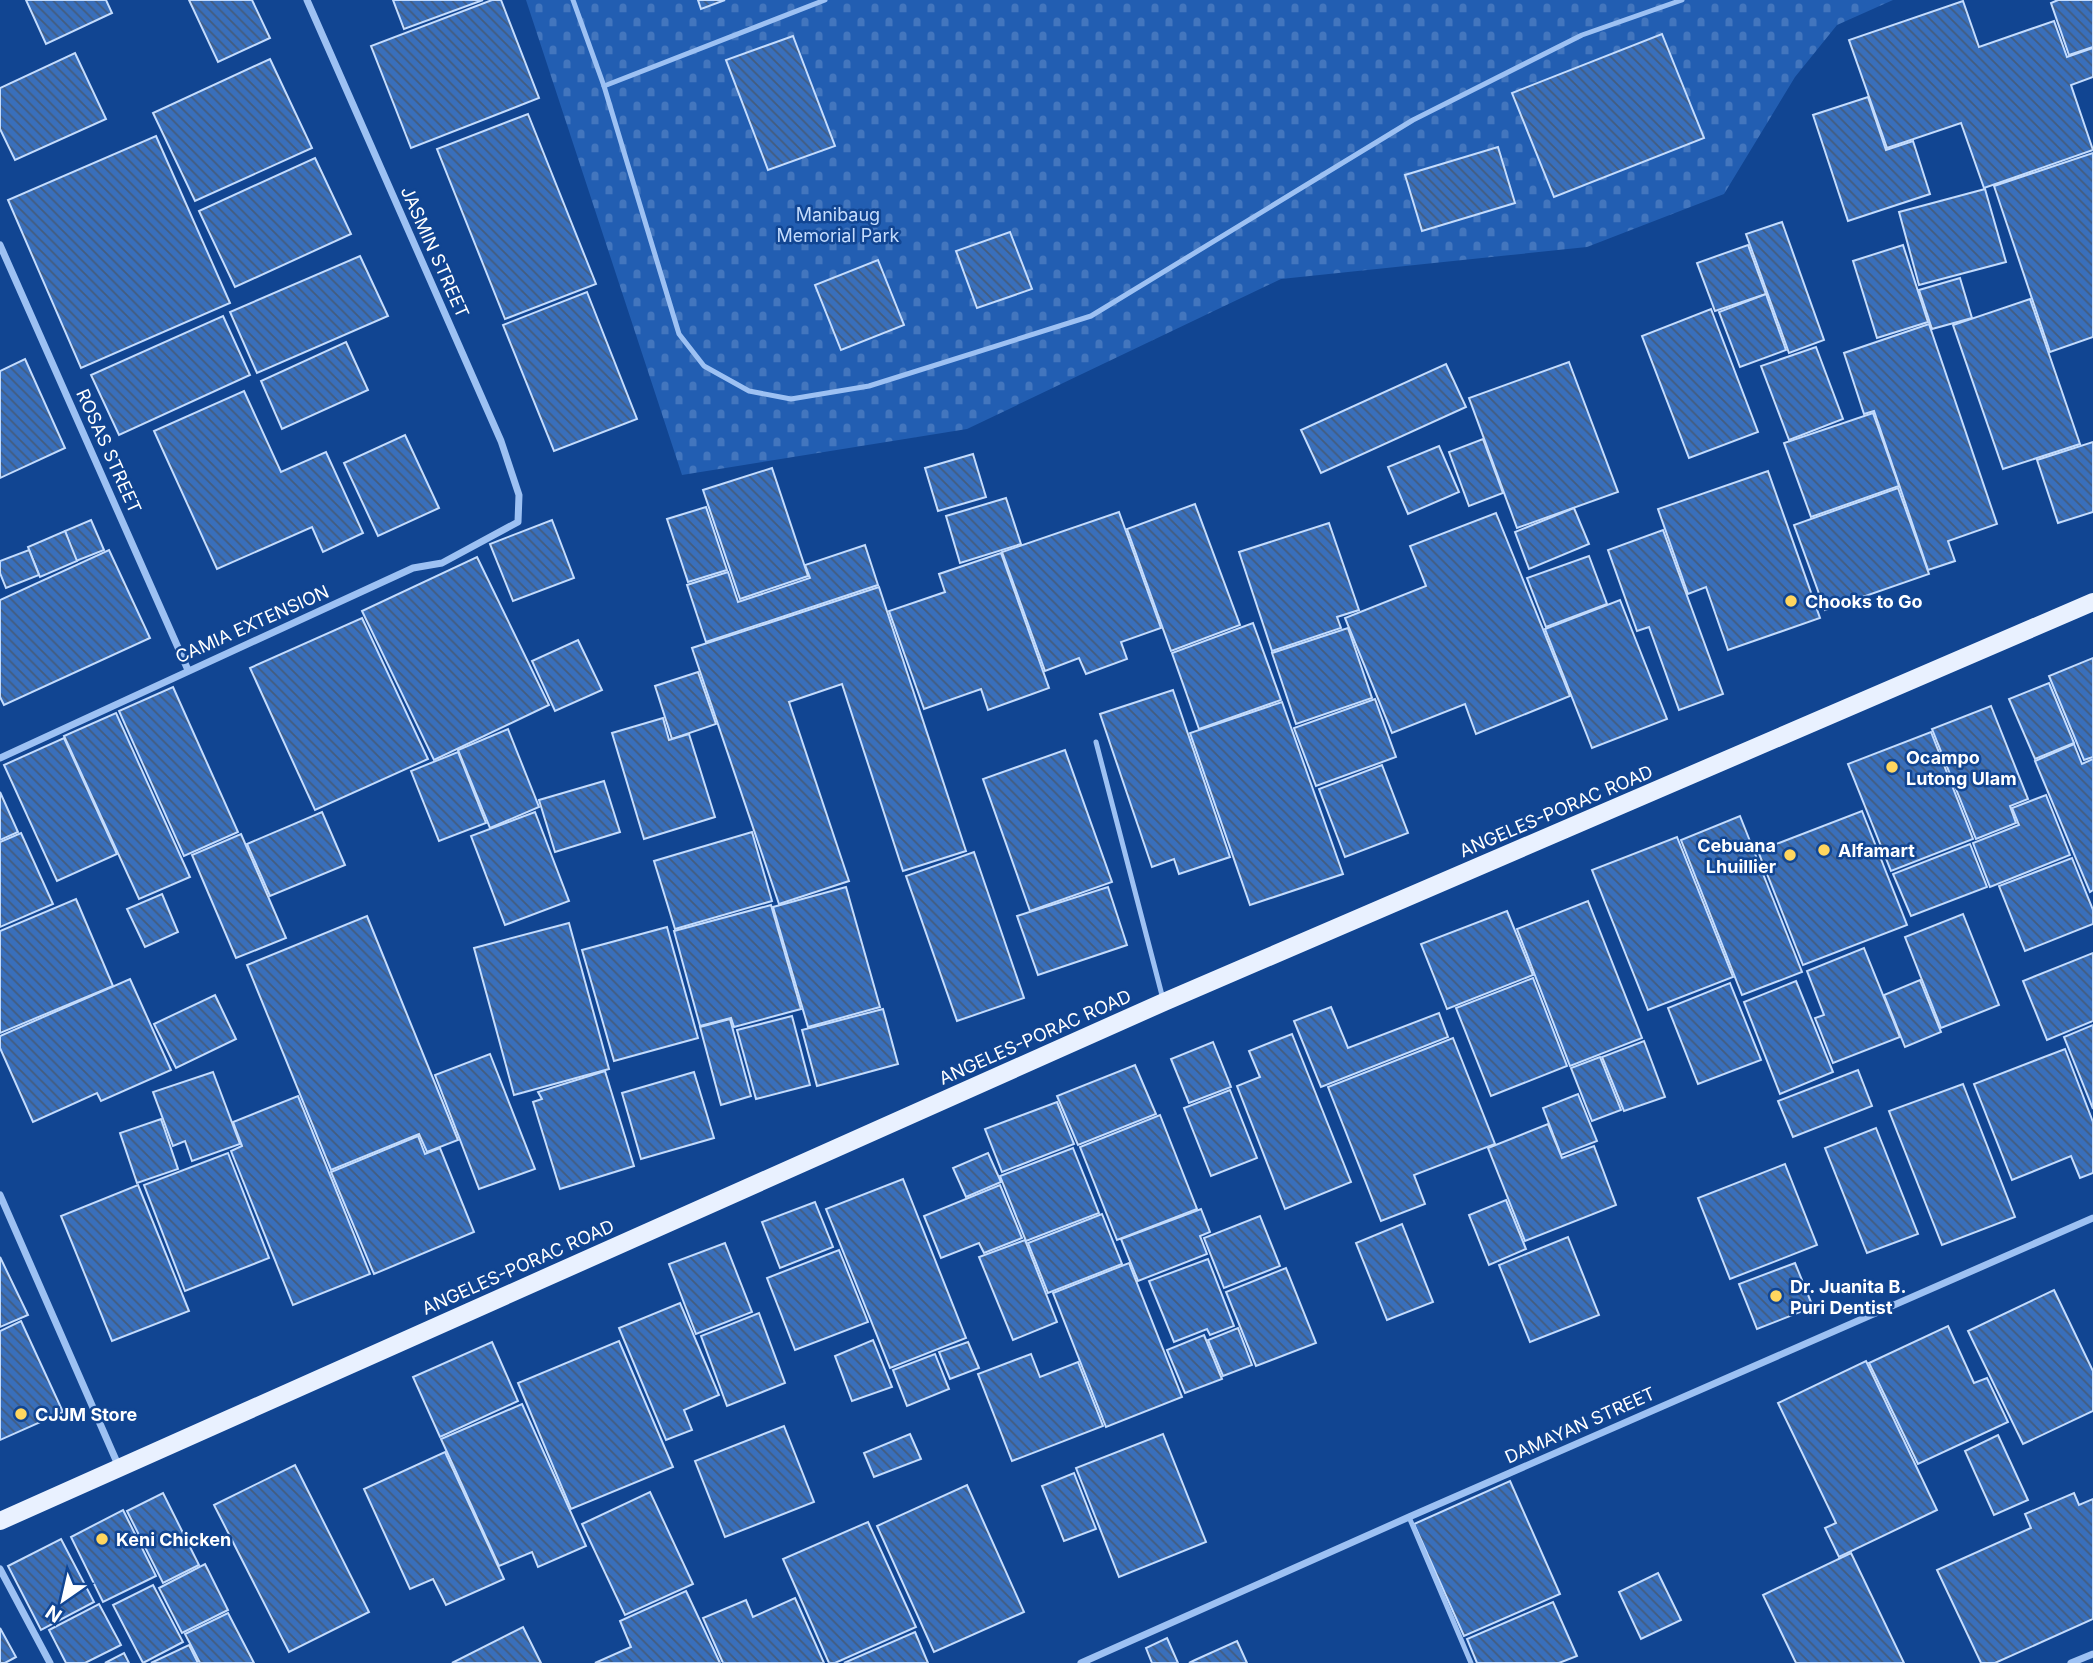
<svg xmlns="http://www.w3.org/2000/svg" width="2093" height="1663" font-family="Inter,sans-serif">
	<defs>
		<pattern id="cemetery-stones" width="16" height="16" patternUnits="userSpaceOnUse" patternTransform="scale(1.75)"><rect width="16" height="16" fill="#225eb2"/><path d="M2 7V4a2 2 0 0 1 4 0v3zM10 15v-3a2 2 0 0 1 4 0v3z" fill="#4376be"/></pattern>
		<pattern id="building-back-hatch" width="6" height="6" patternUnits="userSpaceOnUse" patternTransform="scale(1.75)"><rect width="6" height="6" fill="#396fbb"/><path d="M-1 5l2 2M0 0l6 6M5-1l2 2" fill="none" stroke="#435c7e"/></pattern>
	</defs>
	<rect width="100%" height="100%" fill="#114592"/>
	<polygon fill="url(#cemetery-stones)" points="526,0 1893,0 1837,25 1795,77 1724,194 1587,247 1281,279 967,429 682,475"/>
	<g fill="url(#building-back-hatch)" stroke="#c4dcfd" stroke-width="2">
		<polygon points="26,0 106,0 112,13 46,44"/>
		<polygon points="189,0 252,0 270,38 218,62"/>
		<polygon points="393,0 483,0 404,29"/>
		<polygon points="492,0 501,0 539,98 411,148 371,46"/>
		<polygon points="698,0 725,0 701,9"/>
		<polygon points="2058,0 2093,0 2093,47 2069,55 2051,3"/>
		<polygon points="1963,1 1979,47 2054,21 2067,57 2093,48 2093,77 2071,85 2093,150 1984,188 1961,123 1887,148 1849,40"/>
		<polygon points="1662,34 1704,138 1554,197 1512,93"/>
		<polygon points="793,36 835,146 768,170 726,60"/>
		<polygon points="75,53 106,119 15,160 0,129 0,88"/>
		<polygon points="270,59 312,148 195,201 153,113"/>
		<polygon points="1868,97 1886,150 1913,141 1930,194 1848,221 1813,115"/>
		<polygon points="528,114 596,284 505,319 437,149"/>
		<polygon points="156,136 230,303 81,368 8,200"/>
		<polygon points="1498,147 1515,203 1422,231 1405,175"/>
		<polygon points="2093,153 2093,337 2050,352 1994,186"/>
		<polygon points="315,158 351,234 235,287 199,211"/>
		<polygon points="1985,189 2006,262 1919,285 1899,212"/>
		<polygon points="1782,222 1824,340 1789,353 1746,234"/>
		<polygon points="1010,232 1032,289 977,308 956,251"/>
		<polygon points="1748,245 1766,294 1715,311 1697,263"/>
		<polygon points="1903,245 1928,322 1877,338 1853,261"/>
		<polygon points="360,256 388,316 257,373 230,312"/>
		<polygon points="878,260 904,325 841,350 815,285"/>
		<polygon points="1960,278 1972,318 1932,329 1919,290"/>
		<polygon points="587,292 637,419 554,451 503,325"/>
		<polygon points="1766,294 1786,350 1740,367 1719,312"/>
		<polygon points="2030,299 2080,444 2003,469 1953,325"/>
		<polygon points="1711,309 1758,432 1689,458 1642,336"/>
		<polygon points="223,316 250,375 119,435 91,375"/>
		<polygon points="1929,324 1997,524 1948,541 1955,561 1928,570 1874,411 1864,414 1844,353"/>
		<polygon points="346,342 368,390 282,429 261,381"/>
		<polygon points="1816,347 1843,419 1789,440 1761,366"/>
		<polygon points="25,359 65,448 0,478 0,371"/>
		<polygon points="1569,362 1618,492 1517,528 1469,398"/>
		<polygon points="1446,364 1466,407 1321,473 1301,430"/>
		<polygon points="244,391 281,472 326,452 363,533 323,552 312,527 217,569 154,431"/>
		<polygon points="1873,413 1899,486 1811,517 1784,443"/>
		<polygon points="405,435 439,508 378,536 344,463"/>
		<polygon points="1483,439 1503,493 1469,506 1449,452"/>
		<polygon points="2093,442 2093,512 2058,523 2037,460"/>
		<polygon points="1439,446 1459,492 1408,514 1388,467"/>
		<polygon points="973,454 986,497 938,511 925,468"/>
		<polygon points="772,468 808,576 740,599 703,490"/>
		<polygon points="1768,471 1820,618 1728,650 1706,587 1688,594 1658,509"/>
		<polygon points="1898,488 1929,574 1825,610 1794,525"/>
		<polygon points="1006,498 1021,544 960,563 946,516"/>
		<polygon points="1195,504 1240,625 1171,651 1127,529"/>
		<polygon points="706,507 727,570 688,582 667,519"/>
		<polygon points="1574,508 1589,544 1529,569 1515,532"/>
		<polygon points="1119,512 1161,628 1121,642 1127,659 1086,674 1079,658 1045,671 1002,552"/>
		<polygon points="1496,513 1570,696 1476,734 1465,704 1392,733 1345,618 1426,586 1410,546"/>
		<polygon points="91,520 104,550 76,561 65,531"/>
		<polygon points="552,520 574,578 513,601 490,544"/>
		<polygon points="1329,523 1359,610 1337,617 1341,628 1272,651 1239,552"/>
		<polygon points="1663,530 1723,694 1679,710 1649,627 1637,631 1608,550"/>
		<polygon points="65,531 77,561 40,577 28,547"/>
		<polygon points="865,545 878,585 706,642 687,585 728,572 738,602 810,578 805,565"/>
		<polygon points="29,550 39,575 6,588 0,573 0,561"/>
		<polygon points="109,550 150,638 4,705 0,697 0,600"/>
		<polygon points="1001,553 1049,688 988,710 981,689 924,709 889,611 945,592 939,574"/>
		<polygon points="1589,556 1607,604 1546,627 1527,578"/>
		<polygon points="477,557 549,705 434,760 362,611"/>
		<polygon points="879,587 966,851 903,871 842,684 789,702 849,881 779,904 692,648"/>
		<polygon points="1620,600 1667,719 1592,748 1545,629"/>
		<polygon points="362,618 428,759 315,810 250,668"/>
		<polygon points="1253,623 1281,700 1199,729 1172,653"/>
		<polygon points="1348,628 1372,698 1296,724 1272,653"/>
		<polygon points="578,640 602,690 555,711 532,661"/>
		<polygon points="2093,658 2093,757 2084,760 2049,676"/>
		<polygon points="698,672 716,724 672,739 655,686"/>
		<polygon points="2049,683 2074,743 2035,759 2009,699"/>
		<polygon points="173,687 238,832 184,856 119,711"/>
		<polygon points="1173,690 1230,857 1179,874 1174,859 1152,867 1100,714"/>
		<polygon points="1375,699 1396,757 1316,786 1294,728"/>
		<polygon points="1282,702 1343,874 1250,905 1190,733"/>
		<polygon points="1991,706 2028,799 2010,806 2016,823 1976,839 1932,729"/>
		<polygon points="116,713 190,877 139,899 64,736"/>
		<polygon points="663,718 669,740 689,734 715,817 644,839 612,733"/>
		<polygon points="508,729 539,807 490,828 458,750"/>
		<polygon points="1931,732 1973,839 1891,871 1848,764"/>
		<polygon points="64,738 117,854 57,881 4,765"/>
		<polygon points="2074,744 2082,764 2093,759 2093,890 2090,892 2035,761"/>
		<polygon points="1065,750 1112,882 1030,911 983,779"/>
		<polygon points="458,752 486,823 439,841 411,771"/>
		<polygon points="1382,765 1408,833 1345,857 1319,789"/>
		<polygon points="604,781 620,832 555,852 539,800"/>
		<polygon points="0,792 18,832 0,840"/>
		<polygon points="2046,795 2070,855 1990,887 1973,843 2019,825 2012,808"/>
		<polygon points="1862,811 1907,925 1803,965 1758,851"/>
		<polygon points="322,812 345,865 270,896 247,844"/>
		<polygon points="535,812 569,901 505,925 471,836"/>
		<polygon points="1740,816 1802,972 1742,995 1681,840"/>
		<polygon points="752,832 772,901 675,929 654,861"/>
		<polygon points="21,833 53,904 0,927 0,842"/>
		<polygon points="241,834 286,938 236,958 192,855"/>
		<polygon points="1677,837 1733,977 1648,1010 1592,870"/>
		<polygon points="1970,844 1987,887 1911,916 1893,874"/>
		<polygon points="974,852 1024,998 957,1021 906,876"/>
		<polygon points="2072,858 2093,910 2093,924 2025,951 1999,886"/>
		<polygon points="846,887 880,1007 808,1027 773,907"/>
		<polygon points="1108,887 1127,945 1038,975 1017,916"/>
		<polygon points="162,894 178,932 145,947 127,909"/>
		<polygon points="76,899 113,986 0,1033 0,931"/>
		<polygon points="1588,901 1642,1038 1570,1066 1517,929"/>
		<polygon points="771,905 801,1009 734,1027 731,1018 700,1026 674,931"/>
		<polygon points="1507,911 1533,975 1447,1009 1421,944"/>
		<polygon points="1963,914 1999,1005 1941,1028 1905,937"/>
		<polygon points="367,916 458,1140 427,1152 419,1134 331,1170 247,965"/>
		<polygon points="569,923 609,1069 514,1095 474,948"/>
		<polygon points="667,927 698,1038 614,1061 582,950"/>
		<polygon points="1864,948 1900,1037 1833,1063 1815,1018 1824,1015 1807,971"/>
		<polygon points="2093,953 2093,1021 2047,1040 2023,981"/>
		<polygon points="1533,978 1567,1066 1491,1096 1456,1008"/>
		<polygon points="130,979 171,1070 101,1101 97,1093 33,1122 0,1048 0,1036"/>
		<polygon points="1920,980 1941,1032 1905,1047 1884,995"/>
		<polygon points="1796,981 1833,1072 1780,1094 1744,1002"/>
		<polygon points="1730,983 1761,1060 1698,1084 1668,1008"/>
		<polygon points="215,995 236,1039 176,1068 154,1024"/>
		<polygon points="1331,1007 1348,1048 1439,1013 1448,1037 1321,1087 1294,1021"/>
		<polygon points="883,1009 898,1064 817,1086 802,1030"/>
		<polygon points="792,1016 810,1085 756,1099 737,1030"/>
		<polygon points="730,1019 751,1096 721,1105 700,1027"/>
		<polygon points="2093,1025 2093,1109 2064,1037"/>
		<polygon points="1292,1034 1351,1182 1285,1209 1237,1086 1260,1077 1249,1051"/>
		<polygon points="1453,1038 1495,1144 1414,1175 1425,1204 1381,1221 1328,1087"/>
		<polygon points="1644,1041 1665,1097 1624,1111 1602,1057"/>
		<polygon points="1213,1042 1231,1087 1189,1103 1171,1059"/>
		<polygon points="2065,1049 2093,1122 2093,1173 2080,1178 2071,1156 2012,1180 1974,1084"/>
		<polygon points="490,1054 535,1169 479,1189 435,1075"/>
		<polygon points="1600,1057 1621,1110 1592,1121 1571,1068"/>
		<polygon points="1135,1065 1156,1114 1078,1145 1057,1096"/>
		<polygon points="1858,1070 1872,1106 1793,1137 1778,1101"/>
		<polygon points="605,1071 634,1166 560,1189 533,1102 542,1099 538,1092"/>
		<polygon points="213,1072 240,1144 192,1161 185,1141 173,1146 153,1092"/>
		<polygon points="694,1072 714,1138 641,1159 622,1093"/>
		<polygon points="1963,1084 2015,1217 1942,1245 1889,1111"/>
		<polygon points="1230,1090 1257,1158 1211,1176 1184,1108"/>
		<polygon points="1578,1094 1597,1141 1561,1155 1543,1108"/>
		<polygon points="298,1096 370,1274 293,1305 231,1151 242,1146 233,1122"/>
		<polygon points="1057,1102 1074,1144 1002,1172 985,1129"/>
		<polygon points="1160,1115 1197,1209 1117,1240 1080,1147"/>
		<polygon points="161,1119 178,1169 137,1183 120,1133"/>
		<polygon points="1548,1124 1562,1158 1594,1146 1616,1205 1525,1241 1488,1148"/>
		<polygon points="1876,1128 1918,1234 1867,1253 1825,1148"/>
		<polygon points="418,1136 425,1154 440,1148 474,1232 374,1274 331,1172"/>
		<polygon points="1073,1148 1099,1213 1026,1241 1000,1176"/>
		<polygon points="228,1153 269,1258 185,1291 144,1185"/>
		<polygon points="988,1153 1001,1182 966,1197 953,1168"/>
		<polygon points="1785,1164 1817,1245 1730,1279 1698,1198"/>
		<polygon points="903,1179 966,1338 890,1368 826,1209"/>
		<polygon points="138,1185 189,1311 112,1341 61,1216"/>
		<polygon points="1000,1185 1022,1238 984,1253 979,1243 941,1258 924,1216"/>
		<polygon points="1506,1200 1526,1249 1489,1265 1469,1215"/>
		<polygon points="815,1202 833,1247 780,1268 762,1222"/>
		<polygon points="1201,1209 1210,1232 1200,1236 1207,1254 1138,1281 1121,1239"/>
		<polygon points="1102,1214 1122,1264 1048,1293 1028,1243"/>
		<polygon points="1260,1216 1280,1266 1224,1288 1204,1238"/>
		<polygon points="1402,1224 1433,1302 1387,1320 1356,1243"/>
		<polygon points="1568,1237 1599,1315 1530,1342 1499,1265"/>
		<polygon points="1025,1240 1057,1322 1013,1340 979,1257"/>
		<polygon points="725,1243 752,1312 696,1334 669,1264"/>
		<polygon points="839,1250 868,1322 795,1350 767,1278"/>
		<polygon points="0,1257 28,1315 0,1327"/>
		<polygon points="1208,1259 1234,1326 1210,1335 1207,1329 1174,1342 1149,1281"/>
		<polygon points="1129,1263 1182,1397 1106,1427 1053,1293"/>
		<polygon points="1795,1263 1813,1307 1757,1329 1739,1284"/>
		<polygon points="1286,1268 1316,1343 1256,1366 1226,1292"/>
		<polygon points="2054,1290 2093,1371 2093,1411 2023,1444 1968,1331"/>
		<polygon points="680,1303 719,1395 684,1410 692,1430 666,1440 619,1328"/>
		<polygon points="759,1313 785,1383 727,1406 701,1336"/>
		<polygon points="21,1321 63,1412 0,1440 0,1331"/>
		<polygon points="1948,1326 1974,1383 1987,1378 2008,1422 1918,1464 1869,1363"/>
		<polygon points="1238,1328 1252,1365 1223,1376 1208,1340"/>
		<polygon points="1204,1335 1222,1379 1185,1393 1167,1350"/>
		<polygon points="873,1340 892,1387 852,1401 835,1356"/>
		<polygon points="619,1341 673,1467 571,1509 518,1383"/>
		<polygon points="492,1342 518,1401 440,1437 413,1377"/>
		<polygon points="968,1342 979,1368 950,1379 939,1352"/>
		<polygon points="935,1354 949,1389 907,1406 893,1370"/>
		<polygon points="1031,1354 1040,1377 1078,1362 1103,1426 1012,1461 978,1374"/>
		<polygon points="1866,1361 1937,1510 1839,1557 1825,1528 1836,1523 1778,1403"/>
		<polygon points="522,1404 586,1546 538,1567 532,1552 499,1566 441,1439"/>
		<polygon points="784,1426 814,1502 725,1537 695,1461"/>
		<polygon points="910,1434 921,1459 874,1477 864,1453"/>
		<polygon points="1163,1434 1206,1542 1119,1577 1076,1468"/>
		<polygon points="1998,1435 2028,1500 1994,1515 1965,1451"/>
		<polygon points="445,1452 504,1579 446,1605 433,1579 410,1589 364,1489"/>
		<polygon points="295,1465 369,1612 289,1652 214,1505"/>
		<polygon points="1074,1473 1096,1529 1064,1541 1042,1486"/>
		<polygon points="1510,1481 1560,1594 1464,1636 1414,1524"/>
		<polygon points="967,1485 1024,1612 934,1652 877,1526"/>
		<polygon points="650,1492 693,1584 625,1615 582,1524"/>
		<polygon points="163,1493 199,1565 163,1583 127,1511"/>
		<polygon points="2074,1493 2079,1505 2093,1499 2093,1619 1995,1663 1981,1663 1937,1570 2031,1528 2025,1514"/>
		<polygon points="123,1510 156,1576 103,1602 71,1537"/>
		<polygon points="868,1522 916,1627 835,1663 829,1663 783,1559"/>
		<polygon points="61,1539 94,1602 41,1630 8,1566"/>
		<polygon points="1851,1553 1904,1663 1796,1663 1763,1595"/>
		<polygon points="205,1564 228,1610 182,1633 159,1588"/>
		<polygon points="1658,1573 1681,1620 1641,1639 1619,1592"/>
		<polygon points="153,1585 183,1642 143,1663 113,1605"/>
		<polygon points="686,1591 720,1663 595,1663 631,1647 620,1621"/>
		<polygon points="795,1598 824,1663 723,1663 703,1618 746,1600 753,1617"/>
		<polygon points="1553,1602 1577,1656 1559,1663 1477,1663 1467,1639"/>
		<polygon points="99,1604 121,1645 85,1663 66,1663 49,1630"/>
		<polygon points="228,1613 254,1663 200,1663 185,1634"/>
		<polygon points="523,1627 541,1663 452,1663"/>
		<polygon points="0,1628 16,1657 5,1663 0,1663"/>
		<polygon points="915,1632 928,1663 844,1663"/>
		<polygon points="1167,1638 1178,1663 1152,1663 1146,1648"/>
		<polygon points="1237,1641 1247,1663 1189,1663 1195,1660"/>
		<polygon points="189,1645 198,1663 151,1663"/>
		<polygon points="124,1653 129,1663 105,1663"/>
	</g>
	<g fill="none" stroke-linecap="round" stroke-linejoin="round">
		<g stroke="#9dc1f3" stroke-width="5">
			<polyline points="573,0 604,86 679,334 704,366 749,391 791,399 869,386 1091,316 1413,120 1582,35 1682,0"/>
			<polyline points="604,86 825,0"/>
			<polyline points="1096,742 1163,999"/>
			<polyline points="1409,1517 1471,1663"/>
		</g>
		<g stroke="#9dc1f3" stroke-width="7">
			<polyline points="0,245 188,670"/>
			<polyline points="0,758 413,568 442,563 518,522 519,495 501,441 307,0"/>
			<polyline points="0,1195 119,1467"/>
			<polyline points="0,1569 50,1663"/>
			<polyline points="1081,1663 1409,1517 2093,1218"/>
			<polyline points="2071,1663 2093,1654"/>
		</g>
		<polyline stroke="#e9f1ff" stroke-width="18" points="0,1521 1164,1002 2093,602"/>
	</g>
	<g fill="#ffd65f" stroke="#114592" stroke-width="2.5">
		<circle cx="1791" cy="601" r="7"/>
		<circle cx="1892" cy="767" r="7"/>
		<circle cx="1824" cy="850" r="7"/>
		<circle cx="1790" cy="855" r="7"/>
		<circle cx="1776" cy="1296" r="7"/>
		<circle cx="21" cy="1414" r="7"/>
		<circle cx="102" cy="1539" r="7"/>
	</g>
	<g text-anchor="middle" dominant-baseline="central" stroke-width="5" stroke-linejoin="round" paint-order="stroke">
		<g font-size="18" fill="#c4dcfd" stroke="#114592">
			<text x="838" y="214">Manibaug<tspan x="838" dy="21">Memorial Park</tspan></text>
		</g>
		<g font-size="18" fill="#fff" stroke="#114592">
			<text transform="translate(435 252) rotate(66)">JASMIN STREET</text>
			<text transform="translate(109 451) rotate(66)">ROSAS STREET</text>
			<text transform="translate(252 624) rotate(-24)">CAMIA EXTENSION</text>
			<text transform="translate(1556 811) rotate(-23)">ANGELES-PORAC ROAD</text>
			<text transform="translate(1035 1037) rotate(-24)">ANGELES-PORAC ROAD</text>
			<text transform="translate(518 1267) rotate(-24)">ANGELES-PORAC ROAD</text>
			<text transform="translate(1580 1425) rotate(-24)">DAMAYAN STREET</text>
		</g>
		<g font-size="18" font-weight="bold" fill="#fff" stroke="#114592" text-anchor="start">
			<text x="1805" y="601">Chooks to Go</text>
			<text x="1906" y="757">Ocampo<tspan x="1906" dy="21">Lutong Ulam</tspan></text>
			<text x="1776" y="845" text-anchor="end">Cebuana<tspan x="1776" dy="21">Lhuillier</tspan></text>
			<text x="1838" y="850">Alfamart</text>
			<text x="1790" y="1286">Dr. Juanita B.<tspan x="1790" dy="21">Puri Dentist</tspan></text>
			<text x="35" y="1414">CJJM Store</text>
			<text x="116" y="1539">Keni Chicken</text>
		</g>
	</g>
	<g transform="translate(63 1600) rotate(214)" stroke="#114592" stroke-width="5" paint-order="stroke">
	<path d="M0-5L12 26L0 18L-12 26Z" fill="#ffffff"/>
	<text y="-10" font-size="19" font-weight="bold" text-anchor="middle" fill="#ffffff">N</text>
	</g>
</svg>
